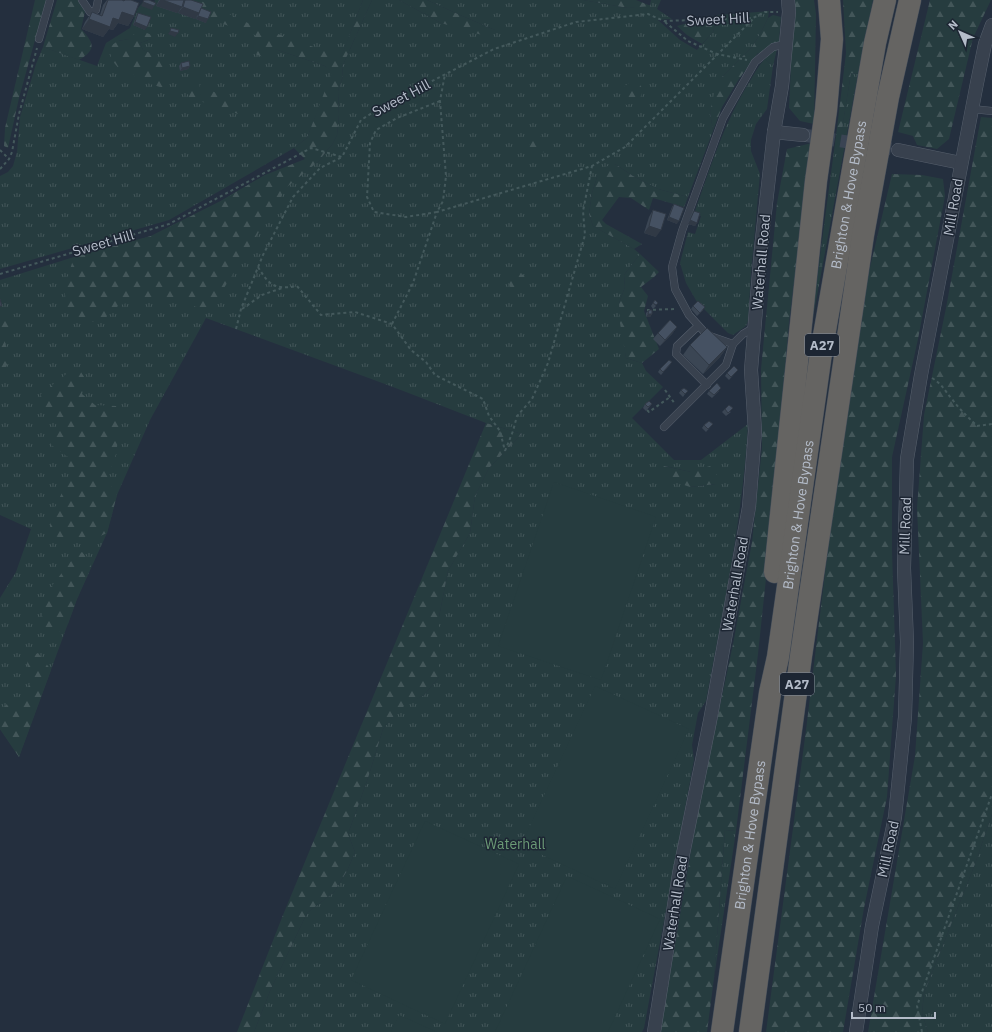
<svg xmlns="http://www.w3.org/2000/svg" width="992" height="1032" font-family="'IBM Plex Sans',sans-serif">
	<defs>
		<pattern id="grass-tufts" width="24" height="20" patternUnits="userSpaceOnUse"><rect width="24" height="20" fill="#263c3f"/><path d="M3 7l-1-3M5 7V3M7 7l1-3M15 17l-1-3M17 17v-4M19 17l1-3" fill="none" stroke="#435659"/></pattern>
		<pattern id="forest-firs" width="22" height="20" patternUnits="userSpaceOnUse"><rect width="22" height="20" fill="#263c3f"/><path d="M5 1l3.5 6h-7zM16 11l3.5 6h-7z" fill="#435659"/></pattern>
	</defs>
	<rect width="100%" height="100%" fill="#242f3e"/>
	<g fill="url(#grass-tufts)" fill-rule="evenodd">
		<path d="M155,0H363L339,63L275,49L325,66L333,72L307,138L294,148L169,220L0,269V176L8,172L13,166L17,152L20,117L36,64L43,47L97,66L106,43L130,28L138,8L143,2L153,5ZM129,39H151L140,43L143,50L155,55L118,41Z"/>
		<path d="M372,0H399L441,23L495,30L460,15L427,0H583L628,8L651,5L650,4L651,0H661L657,9L672,19L658,20L680,40L697,50L713,32L717,15L769,11L768,18L760,34L752,47L722,77L710,112L713,131L688,197L658,189L633,176L615,164L597,177L592,193L589,214L593,226L634,249L640,254L624,275L625,287L619,303L626,358L642,363L646,371L663,387L632,418L674,460H701L748,424C743,517 723,609 706,701L698,713L692,745L694,760L644,1028L642,1032H254L270,991L307,913L334,892L347,871L355,852L348,834L368,778L383,729L401,707L424,695L439,677V617L448,571L470,533L475,496L489,468L522,434L486,423L393,387L206,318L150,420L117,495L107,533L77,599L19,757L0,729V598L16,572L31,529L0,515V280L74,257L151,236L219,202L265,175L306,171L319,161L328,149L332,145L337,135L339,115L338,91L343,76L342,67ZM665,466L691,472L716,484L690,487Z"/>
		<path d="M765,59L773,66L767,109L756,124L751,140V151L760,174L751,273L748,321L746,326L733,335L728,333L697,302L686,283L680,263L688,232L695,234L701,216L694,214C710,169 724,122 750,81C754,74 759,65 765,59Z"/>
		<polygon points="851,73 858,74 809,339 837,128 842,128"/>
		<polygon points="992,814 992,1032 928,1032 922,1013 924,993 975,864"/>
		<polygon points="725,830 736,831 714,978"/>
	</g>
	<g fill="url(#forest-firs)">
		<polygon points="35,0 46,0 19,98 8,148 4,146 5,128"/>
		<path d="M57,0H79L85,12L81,29C93,42 98,49 79,60L43,47Z"/>
		<polygon points="173,0 199,0 248,23 341,57 363,0 372,0 342,67 343,76 338,91 339,115 337,135 332,145 328,149 319,161 287,187 209,312 182,301 169,297 137,299 118,306 103,320 86,323 68,313 64,288 74,257 151,236 219,202 265,175 305,159 294,148 307,138 332,72 325,66 275,49 270,59 257,55 253,46 255,35 209,19 210,15"/>
		<polygon points="399,0 427,0 460,15 495,30 482,35 441,23"/>
		<polygon points="583,0 636,0 651,6 628,8"/>
		<polygon points="794,0 814,0 816,14 814,124 800,121 789,108"/>
		<polygon points="843,0 873,0 858,74 851,73 842,129 837,128 846,53"/>
		<polygon points="930,0 991,0 973,38 949,139 937,149 917,145 913,136 898,132"/>
		<polygon points="773,15 781,17 779,40 773,66 758,53 739,79 722,107 713,131 710,112 715,90 722,77 752,47 760,34 768,18"/>
		<polygon points="692,22 715,23 713,32 702,44 687,35 677,26"/>
		<polygon points="139,30 152,35 151,39 140,43 143,50 155,55 166,69 166,89 135,79 131,69 120,70 111,59 110,48 112,45 118,41 129,39"/>
		<polygon points="190,78 198,78 200,87 210,90 236,102 244,116 188,97"/>
		<polygon points="630,82 639,83 643,90 639,101 626,105 620,96 624,87"/>
		<polygon points="981,117 992,118 992,814 975,864 924,993 922,1013 928,1032 868,1032 915,756 923,643 917,508 924,415 946,308"/>
		<path d="M534,136H540L546,140V145L543,153C535,154 533,154 529,146L531,139Z"/>
		<polygon points="812,143 789,322 774,503 758,654 736,831 725,830 714,978 707,1032 660,1032 698,810 733,644 752,542 762,448 761,369 777,203 787,149"/>
		<polygon points="615,164 633,176 658,189 688,197 684,207 653,198 649,210 631,198 619,197 602,220 606,224 642,244 634,249 593,226 589,214 592,193 597,177 605,167"/>
		<polygon points="892,174 922,175 943,179 945,196 918,339 892,457 892,551 896,675 887,797 864,908 843,1032 766,1032 806,730 838,466 863,297"/>
		<polygon points="640,254 659,272 654,277 641,287 648,296 644,311 659,349 642,363 626,358 620,323 619,303 625,287 624,275"/>
		<path d="M513,272L524,275L525,280L522,288L514,291C508,287 509,281 509,275Z"/>
		<path d="M1,315L7,317L10,324C7,330 4,336 5,342C7,353 13,361 3,370L0,369Z"/>
		<polygon points="79,369 86,380 82,394 95,405 116,406 120,426 116,454 107,479 117,495 107,533 83,544 51,535 50,518 69,478 68,457 50,444 57,431 56,419 40,403 41,394 65,375"/>
		<polygon points="486,423 522,434 489,468 475,496 470,533 448,571 439,617 439,677 424,695 401,708 383,729 368,778 348,834 355,852 347,871 334,892 307,913 270,991 254,1032 237,1032 283,915"/>
		<polygon points="664,466 691,472 710,466 716,473 716,484 690,487 658,476"/>
		<polygon points="82,552 89,559 91,567 77,599 68,624 48,641 41,609 48,591 74,557"/>
		<polygon points="38,653 51,670 19,757 0,729 0,711 7,704 24,696 32,679 27,664 29,657"/>
	</g>
	<g fill="#263c3f">
		<polygon points="554,482 656,517 601,680 498,646"/>
		<polygon points="595,686 689,729 615,889 521,845"/>
		<polygon points="425,821 519,864 445,1024 351,980"/>
		<polygon points="567,876 660,919 608,1032 495,1032"/>
		<polygon points="399,1015 437,1032 391,1032"/>
	</g>
	<g fill="none" stroke-linecap="round" stroke-linejoin="round">
		<polyline stroke="#3a4453" stroke-width="13" stroke-dasharray="13 6" stroke-linecap="butt" points="803,135 898,150"/>
		<defs>
			<g id="service">
				<polyline points="82,0 90,12 96,10 98,0"/>
				<polyline points="39,39 50,0"/>
				<polyline points="972,109 992,111"/>
				<polyline points="698,326 677,346 676,354 707,385"/>
				<polyline points="755,327 743,334 733,344 707,335 689,315 675,289 672,267 682,231 723,118 755,62 773,47 786,44"/>
				<polyline points="664,427 726,365 733,344"/>
			</g>
			<g id="minor">
				<polyline points="774,132 803,135"/>
				<polyline points="898,150 961,163"/>
				<polyline points="654,1032 679,874 710,721 749,507 755,431 751,370 761,248 774,132 782,86 789,12 788,0"/>
				<polyline points="856,1032 872,926 895,817 905,717 907,642 904,568 907,459 921,375 977,83 985,44 992,25"/>
			</g>
			<g id="trunk">
				<polyline points="775,572 816,181 826,110 832,39 829,0"/>
				<path id="s1" d="M722,1032L770,693L778,657L821,353L875,43L885,0"/>
				<polyline points="750,1032 801,656 863,235 888,97 910,0"/>
			</g>
		</defs>
		<use href="#service" stroke="#565f6c" stroke-width="8"/>
		<use href="#minor" stroke="#565f6c" stroke-width="14"/>
		<use href="#trunk" stroke="#434c59" stroke-width="23"/>
		<g stroke="#44595c" stroke-width="2" stroke-dasharray="3 3" stroke-linecap="butt">
			<polyline points="665,22 688,41 717,54 747,60"/>
			<polyline points="440,101 397,118 376,130 370,143 367,197 374,212 406,217 437,212 443,201 446,176 440,101 445,74"/>
			<polyline points="0,150 9,159"/>
			<polyline points="0,169 9,159 12,152 19,114 37,48"/>
			<path d="M258,267C269,285 274,290 297,286L321,315L355,312L392,324L411,350L426,362L435,375L483,399L489,416L500,431L505,451"/>
			<polyline points="0,274 169,224 311,148 342,157 361,120 380,108 494,49 576,22 648,14 664,21 753,18 765,12 778,12"/>
			<polyline points="242,309 262,295 282,288"/>
			<polyline points="647,310 675,309"/>
			<polyline points="392,324 413,283 437,212 592,166 625,147 753,19"/>
			<polyline points="236,329 241,309 263,255 293,197 320,168 342,157"/>
			<path d="M932,378C943,385 944,390 952,399C959,409 968,417 977,426L992,424"/>
			<polyline points="665,390 675,404"/>
			<polyline points="647,410 649,412 670,397"/>
			<polyline points="505,451 513,431 517,416 532,399 548,363 585,235 583,211 592,166"/>
			<polyline points="922,1032 917,1006 992,794"/>
		</g>
		<use href="#service" stroke="#38414e" stroke-width="7"/>
		<use href="#minor" stroke="#38414e" stroke-width="13"/>
		<use href="#trunk" stroke="#656462" stroke-width="22"/>
	</g>
	<g fill="#3b4654">
		<polygon points="107,0 122,0 123,1 124,0 131,0 134,16 128,26 118,23 113,30 109,29 103,37 82,29 85,22 92,12 100,15 103,5"/>
		<polygon points="159,0 184,0 183,2 185,0 191,0 201,8 206,23 196,19 197,16 195,19 178,13 180,9 177,13 156,6"/>
		<polygon points="138,13 145,30 133,25 136,16"/>
		<polygon points="181,63 190,66 188,69 180,71 179,66"/>
		<polygon points="674,204 677,224 667,220 672,207"/>
		<polygon points="653,210 656,237 644,233 649,217"/>
		<polygon points="694,211 697,223 695,226 688,224 691,214"/>
		<polygon points="653,303 656,306 653,309 651,306"/>
		<polygon points="693,306 703,310 697,316 691,309"/>
		<polygon points="649,310 652,314 650,317 646,317 646,313"/>
		<polygon points="677,327 672,334 660,346 653,339 658,333"/>
		<polygon points="690,345 727,347 720,357 703,374 683,355"/>
		<polygon points="672,362 661,375 658,372 660,369"/>
		<polygon points="738,370 729,380 725,376 727,373"/>
		<polygon points="681,390 685,394 683,397 679,393"/>
		<polygon points="709,391 719,391 712,398 707,394"/>
		<polygon points="645,404 652,404 646,411 643,408"/>
		<polygon points="725,409 731,412 726,416 722,412"/>
		<polygon points="713,424 706,432 702,428 704,425"/>
	</g>
	<g fill="#303945">
		<polygon points="160,0 163,0 182,7 177,13 156,6"/>
		<polygon points="143,2 154,6 152,10 141,6"/>
		<polygon points="183,7 199,13 195,19 178,13"/>
		<polygon points="122,12 134,16 128,26 118,23 113,30 109,29 103,37 82,29 89,19 113,18"/>
		<polygon points="198,16 208,19 206,23 196,19"/>
		<polygon points="135,22 147,27 145,30 133,25"/>
		<polygon points="170,31 178,33 175,37 168,34"/>
		<polygon points="190,66 188,69 180,71 182,68"/>
		<polygon points="669,217 679,221 677,224 667,220"/>
		<polygon points="690,220 697,223 695,226 688,224"/>
		<polygon points="649,226 661,230 656,237 644,233"/>
		<polygon points="648,314 652,314 650,317 646,317"/>
		<polygon points="677,327 672,334 660,346 665,340"/>
		<polygon points="727,347 720,357 703,374 709,365"/>
	</g>
	<g fill="#455162" stroke="#303945">
		<polygon points="108,0 122,0 124,1 125,0 131,0 139,3 134,16 122,12 119,20 113,18 110,27 89,19 92,12 102,16"/>
		<polygon points="144,0 149,0 156,3 154,6 143,2"/>
		<polygon points="163,0 184,0 182,7"/>
		<polygon points="185,0 191,0 203,4 199,13 183,7"/>
		<polygon points="201,8 211,12 208,19 198,16"/>
		<polygon points="138,13 151,17 147,27 135,22"/>
		<polygon points="171,28 179,30 178,33 170,31"/>
		<polygon points="189,61 190,66 182,68 181,63"/>
		<polygon points="674,204 684,208 679,221 669,217"/>
		<polygon points="653,210 666,214 661,230 649,226"/>
		<polygon points="694,211 700,213 697,223 690,220"/>
		<polygon points="0,299 2,306 0,306"/>
		<polygon points="655,300 658,303 656,305 653,303"/>
		<polygon points="698,301 705,307 700,313 693,306"/>
		<polygon points="649,310 652,310 652,314 648,314"/>
		<polygon points="670,320 677,327 665,340 658,333"/>
		<polygon points="707,328 727,347 709,365 690,345"/>
		<polygon points="669,360 672,362 663,372 660,369"/>
		<polygon points="734,366 738,370 731,377 727,373"/>
		<polygon points="717,383 721,388 714,395 709,391"/>
		<polygon points="684,388 688,391 685,394 681,390"/>
		<polygon points="649,401 652,404 648,407 645,404"/>
		<polygon points="729,405 733,408 728,413 725,409"/>
		<polygon points="709,421 713,424 708,429 704,425"/>
	</g>
	<g text-anchor="middle" dominant-baseline="central" stroke-width="3" stroke-linejoin="round" paint-order="stroke">
		<g fill="#1d2633" stroke="#878f9c" stroke-width="1">
			<rect x="805" y="334" width="34" height="22" rx="3"/>
			<rect x="780" y="673" width="34" height="22" rx="3"/>
		</g>
		<g font-size="13" font-weight="bold" fill="#b4bcc9">
			<text x="822" y="345">A27</text>
			<text x="797" y="684">A27</text>
		</g>
		<g font-size="14" fill="#b4bcc9" stroke="#1d2633">
			<text transform="translate(718 19) rotate(-3)">Sweet Hill</text>
			<text transform="translate(401 98) rotate(-28)">Sweet Hill</text>
			<text stroke="none"><textPath href="#s1" startOffset="847">Brighton &amp; Hove Bypass</textPath></text>
			<text transform="translate(953 207) rotate(-80)">Mill Road</text>
			<text transform="translate(103 243) rotate(-16)">Sweet Hill</text>
			<text transform="translate(761 262) rotate(-85)">Waterhall Road</text>
			<text stroke="none"><textPath href="#s1" startOffset="523">Brighton &amp; Hove Bypass</textPath></text>
			<text transform="translate(905 526) rotate(-88)">Mill Road</text>
			<text transform="translate(735 584) rotate(-80)">Waterhall Road</text>
			<text stroke="none"><textPath href="#s1" startOffset="199">Brighton &amp; Hove Bypass</textPath></text>
			<text transform="translate(888 849) rotate(-78)">Mill Road</text>
			<text transform="translate(675 903) rotate(-81)">Waterhall Road</text>
		</g>
		<g font-size="14" fill="#6b9a76" stroke="#1d2633">
			<text x="515" y="844">Waterhall</text>
		</g>
	</g>
	<g transform="translate(960 32) rotate(315)" stroke="#1d2633" stroke-width="3" paint-order="stroke">
	<path d="M0-3L7 15L0 10L-7 15Z" fill="#b4bcc9"/>
	<text y="-6" font-size="11" font-weight="bold" text-anchor="middle" fill="#b4bcc9">N</text>
	</g>
	<path d="M852 1012v6h83v-6" fill="none" stroke="#b4bcc9" stroke-width="2"/>
	<text x="858" y="1012" font-size="12" fill="#b4bcc9" stroke="#1d2633" stroke-width="3" paint-order="stroke">50 m</text>
</svg>
